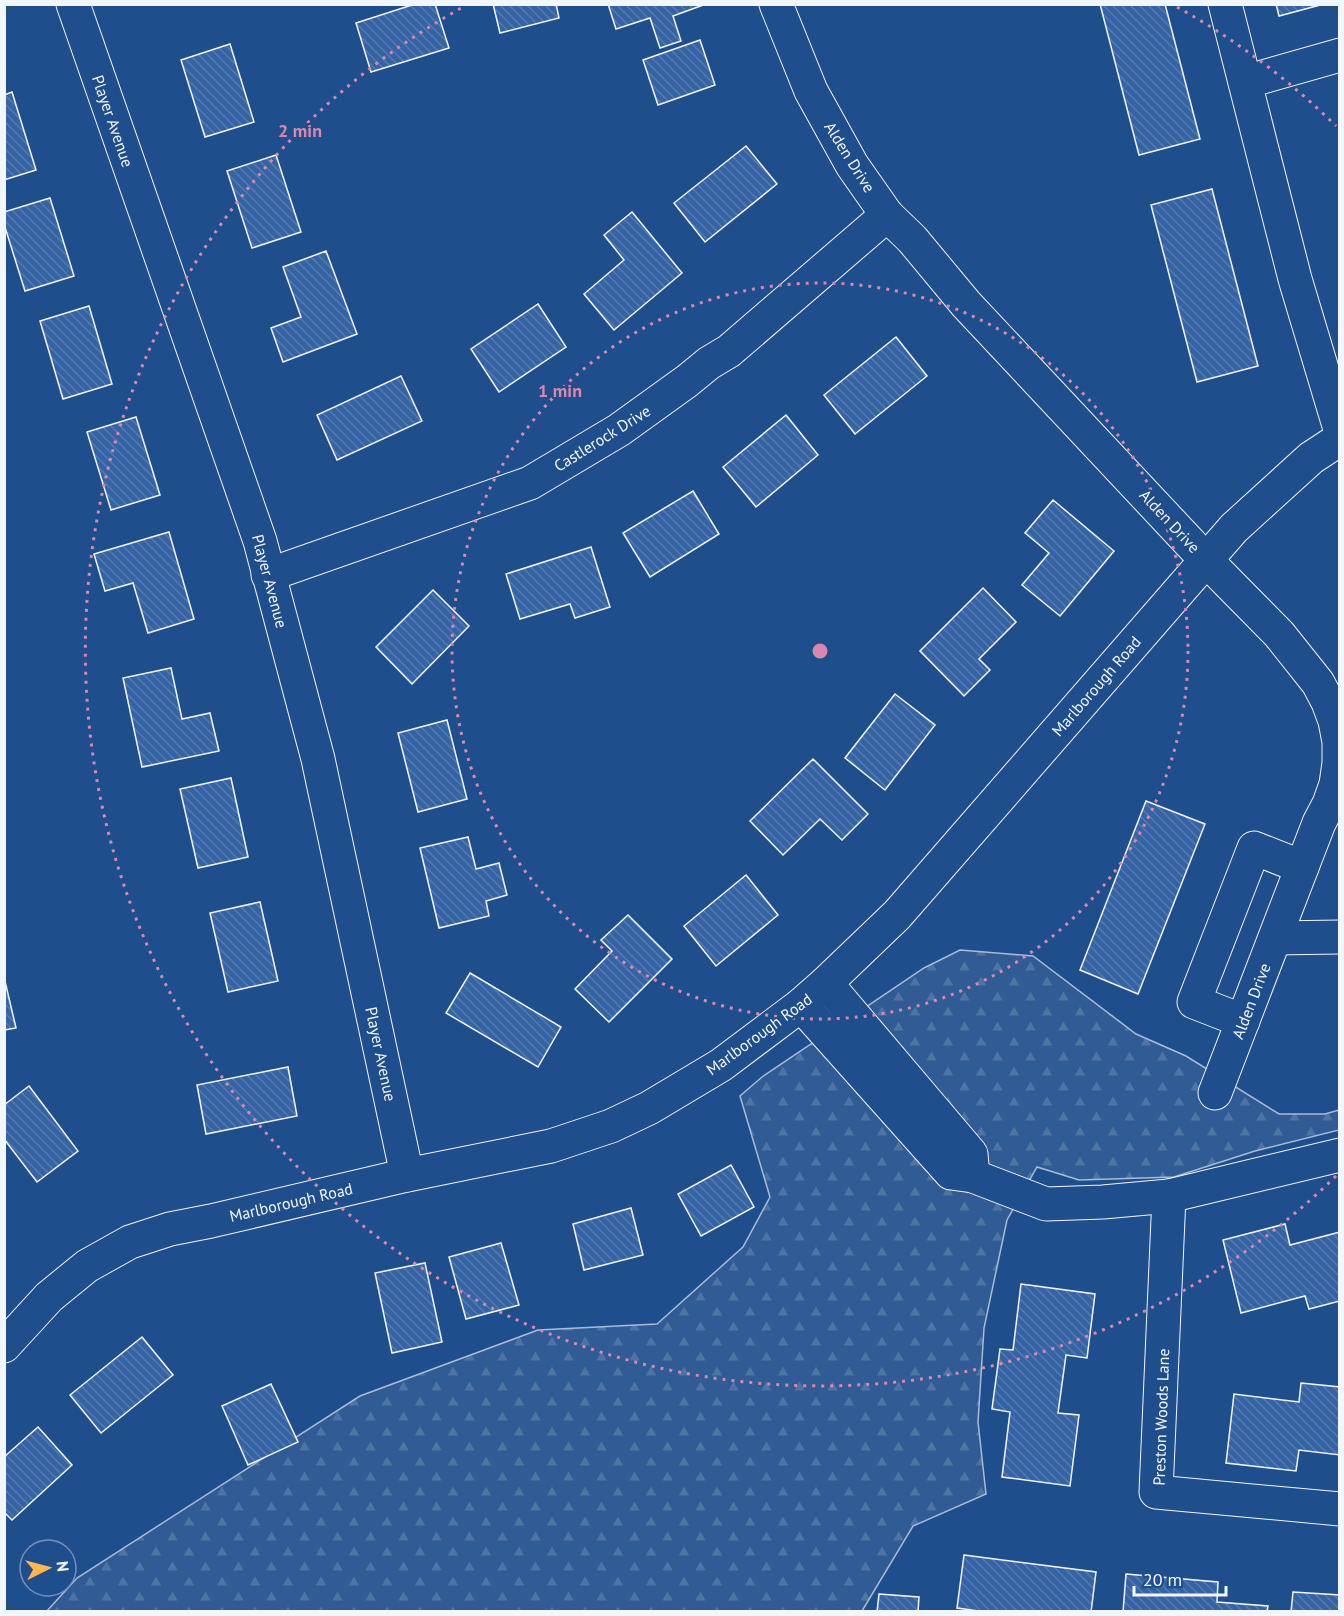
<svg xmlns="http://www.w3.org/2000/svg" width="1344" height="1616" font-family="'PT Sans',sans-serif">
	<defs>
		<pattern id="forest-firs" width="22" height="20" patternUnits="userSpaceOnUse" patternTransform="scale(1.5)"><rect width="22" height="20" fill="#305b95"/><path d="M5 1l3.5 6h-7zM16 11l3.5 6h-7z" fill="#4e73a5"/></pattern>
		<pattern id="building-back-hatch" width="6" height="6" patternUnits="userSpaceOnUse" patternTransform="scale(1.5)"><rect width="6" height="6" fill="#3563a3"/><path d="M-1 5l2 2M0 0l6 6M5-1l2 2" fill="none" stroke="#537ab1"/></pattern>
	</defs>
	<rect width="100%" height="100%" fill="#1f4e8c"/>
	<polygon fill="url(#forest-firs)" stroke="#a8bbd7" stroke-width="1.5" points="960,950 1033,956 1136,1034 1186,1056 1279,1114 1325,1114 1339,1110 1339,1130 1255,1151 1174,1177 1079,1180 1037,1167 1007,1220 984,1328 978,1422 986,1494 913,1526 862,1611 46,1612 77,1578 360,1396 538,1330 657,1324 743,1247 770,1197 740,1096 762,1077 924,968"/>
	<g fill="url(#building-back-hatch)" stroke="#f2f6ff" stroke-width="1.5">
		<polygon points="415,4 435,4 449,48 371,72 356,23"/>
		<polygon points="493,4 556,4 559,18 500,33"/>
		<polygon points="608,4 706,4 673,16 681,41 660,48 650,18 616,29"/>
		<polygon points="1100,4 1165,4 1200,139 1139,155"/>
		<polygon points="1276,4 1324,4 1279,16"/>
		<polygon points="700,40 715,85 658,105 643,60"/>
		<polygon points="230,44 254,122 205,137 181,60"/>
		<polygon points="12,92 36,170 4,180 4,95"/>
		<polygon points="746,146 777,184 705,242 674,203"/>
		<polygon points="276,155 301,232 252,248 227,171"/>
		<polygon points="1212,189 1258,366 1197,382 1151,205"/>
		<polygon points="50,198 74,276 25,291 4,224 4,212"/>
		<polygon points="632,212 682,273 614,330 584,294 624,260 604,235"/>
		<polygon points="326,251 357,334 283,362 271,328 301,317 283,267"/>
		<polygon points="538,304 566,347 499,392 471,349"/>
		<polygon points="89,306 112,384 63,399 40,321"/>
		<polygon points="896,337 927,376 855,434 824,395"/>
		<polygon points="401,376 422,421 337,460 317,415"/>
		<polygon points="786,415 818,455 756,507 723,467"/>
		<polygon points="136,417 160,495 111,510 87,432"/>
		<polygon points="693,491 719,534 650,577 623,533"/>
		<polygon points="1053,500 1114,551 1060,616 1022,585 1049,553 1025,533"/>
		<polygon points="169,532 194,619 148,633 133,583 105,591 94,554"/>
		<polygon points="591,547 610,607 575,618 570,604 520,619 506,574"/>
		<polygon points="983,588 1016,622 979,659 990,670 964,696 920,651"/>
		<polygon points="433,590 469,626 412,684 376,647"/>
		<polygon points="171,668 182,719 210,713 219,751 142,767 123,678"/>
		<polygon points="895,694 935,725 885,790 845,758"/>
		<polygon points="447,720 467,799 418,812 398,733"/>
		<polygon points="813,759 868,814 842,840 820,819 783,855 750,821"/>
		<polygon points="231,778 248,857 198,868 180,789"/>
		<polygon points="1146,801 1205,824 1138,994 1080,970"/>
		<polygon points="468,837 476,869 499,863 507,895 486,901 489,916 439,928 420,848"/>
		<polygon points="746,875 778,915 716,966 684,926"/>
		<polygon points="260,902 278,981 228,992 210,913"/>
		<polygon points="628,915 672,959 609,1022 575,989 612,951 601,940"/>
		<polygon points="470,973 561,1027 538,1067 446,1013"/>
		<polygon points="4,977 16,1028 4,1030"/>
		<polygon points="288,1067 297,1116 206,1134 197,1085"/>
		<polygon points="29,1086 78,1151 37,1182 4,1139 4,1105"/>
		<polygon points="731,1165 754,1207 701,1236 678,1194"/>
		<polygon points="631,1208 643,1255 584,1270 573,1224"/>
		<polygon points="1285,1224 1290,1245 1340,1232 1340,1301 1309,1309 1305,1296 1241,1313 1223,1240"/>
		<polygon points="501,1243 519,1305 466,1319 449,1257"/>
		<polygon points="425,1263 442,1342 392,1353 375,1273"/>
		<polygon points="1021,1284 1095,1294 1087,1358 1066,1355 1058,1413 1079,1415 1070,1486 1002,1477 1010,1412 992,1409 1000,1349 1013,1350"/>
		<polygon points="142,1337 173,1375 101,1433 70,1395"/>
		<polygon points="1301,1383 1340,1387 1340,1455 1299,1450 1296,1471 1226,1463 1234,1394 1299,1402"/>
		<polygon points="271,1384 298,1442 248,1465 222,1406"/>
		<polygon points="38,1427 72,1465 12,1520 4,1512 4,1457"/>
		<polygon points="964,1555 1096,1572 1091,1612 986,1612 957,1608"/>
		<polygon points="1126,1574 1218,1582 1217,1602 1268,1606 1267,1612 1123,1612"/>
		<polygon points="1293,1592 1340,1595 1340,1612 1291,1612"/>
		<polygon points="879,1594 919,1597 918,1612 877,1612"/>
	</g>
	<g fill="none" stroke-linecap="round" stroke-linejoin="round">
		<defs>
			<g id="minor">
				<polyline points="73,4 260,541 318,759 407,1175"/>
				<polyline points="776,4 811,91 852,165 887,215 912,239 966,304 1206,560 1279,634 1318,683 1328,702 1335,721 1339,742 1339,763 1336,784 1329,804 1319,823 1215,1093"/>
				<polyline points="1225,4 1295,279 1340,429"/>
				<polyline points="1245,82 1340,55"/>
				<polyline points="268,575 530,483 619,430 687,381 709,363 729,351 887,215"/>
				<polyline points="1275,938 1340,937"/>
				<polyline points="826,983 971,1154 973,1176"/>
				<polyline points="801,1005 951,1173 973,1176 1046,1204 1103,1202 1169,1196"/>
				<polyline points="1243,1021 1194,1002 1254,848 1302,867"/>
				<polyline points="1340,1155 1169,1196 1156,1492 1340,1509"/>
				<polyline points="4,1346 49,1297 87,1266 130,1242 170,1229 211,1221 407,1175 551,1146 611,1126 649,1108 721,1065 801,1005 826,983 897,915 1234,528 1311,458 1340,439"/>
			</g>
		</defs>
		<use href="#minor" stroke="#f2f6ff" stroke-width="35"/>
		<use href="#minor" stroke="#1f4e8c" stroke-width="33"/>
	</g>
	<g fill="none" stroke="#da87ad" stroke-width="3" stroke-dasharray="3 6">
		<circle cx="820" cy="651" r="368"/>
		<path d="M1336 1176A736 736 0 1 1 463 7M1177 7A736 736 0 0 1 1336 126"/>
	</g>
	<g text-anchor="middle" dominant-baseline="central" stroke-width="4.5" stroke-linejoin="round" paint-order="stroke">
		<g font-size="16" fill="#f2f6ff" stroke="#1f4e8c">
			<text transform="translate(113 121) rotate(71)">Player Avenue</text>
			<text transform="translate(850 157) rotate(58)">Alden Drive</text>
			<text transform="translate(602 438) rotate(-32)">Castlerock Drive</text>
			<text transform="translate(1170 521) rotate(47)">Alden Drive</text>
			<text transform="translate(270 581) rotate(75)">Player Avenue</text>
			<text transform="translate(1096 686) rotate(-49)">Marlborough Road</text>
			<text transform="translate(1251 1001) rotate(-69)">Alden Drive</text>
			<text transform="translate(759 1034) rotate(-36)">Marlborough Road</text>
			<text transform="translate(381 1054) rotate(78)">Player Avenue</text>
			<text transform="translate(291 1202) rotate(-13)">Marlborough Road</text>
			<text transform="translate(1161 1417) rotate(-88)">Preston Woods Lane</text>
		</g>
	</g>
	<circle cx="820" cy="651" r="9" fill="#da87ad" stroke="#1f4e8c" stroke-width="3"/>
	<g font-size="18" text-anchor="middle" font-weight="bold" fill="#da87ad" stroke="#1f4e8c" stroke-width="4.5" stroke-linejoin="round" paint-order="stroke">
		<text x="300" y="137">2 min</text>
		<text x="560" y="397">1 min</text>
	</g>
	<rect width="1344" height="1616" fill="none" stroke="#f2f6ff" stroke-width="12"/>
	<g transform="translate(48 1568) rotate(84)"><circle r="28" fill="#1f4e8c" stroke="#7391ba" stroke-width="1.5"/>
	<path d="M0-4.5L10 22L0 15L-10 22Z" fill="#ffb74d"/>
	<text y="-9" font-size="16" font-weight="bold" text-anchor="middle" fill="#f2f6ff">N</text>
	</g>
	<path d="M1134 1586v9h92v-9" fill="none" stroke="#f2f6ff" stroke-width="3"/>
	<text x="1143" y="1586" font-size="18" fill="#f2f6ff" stroke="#1f4e8c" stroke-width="4.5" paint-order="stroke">20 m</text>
</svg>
